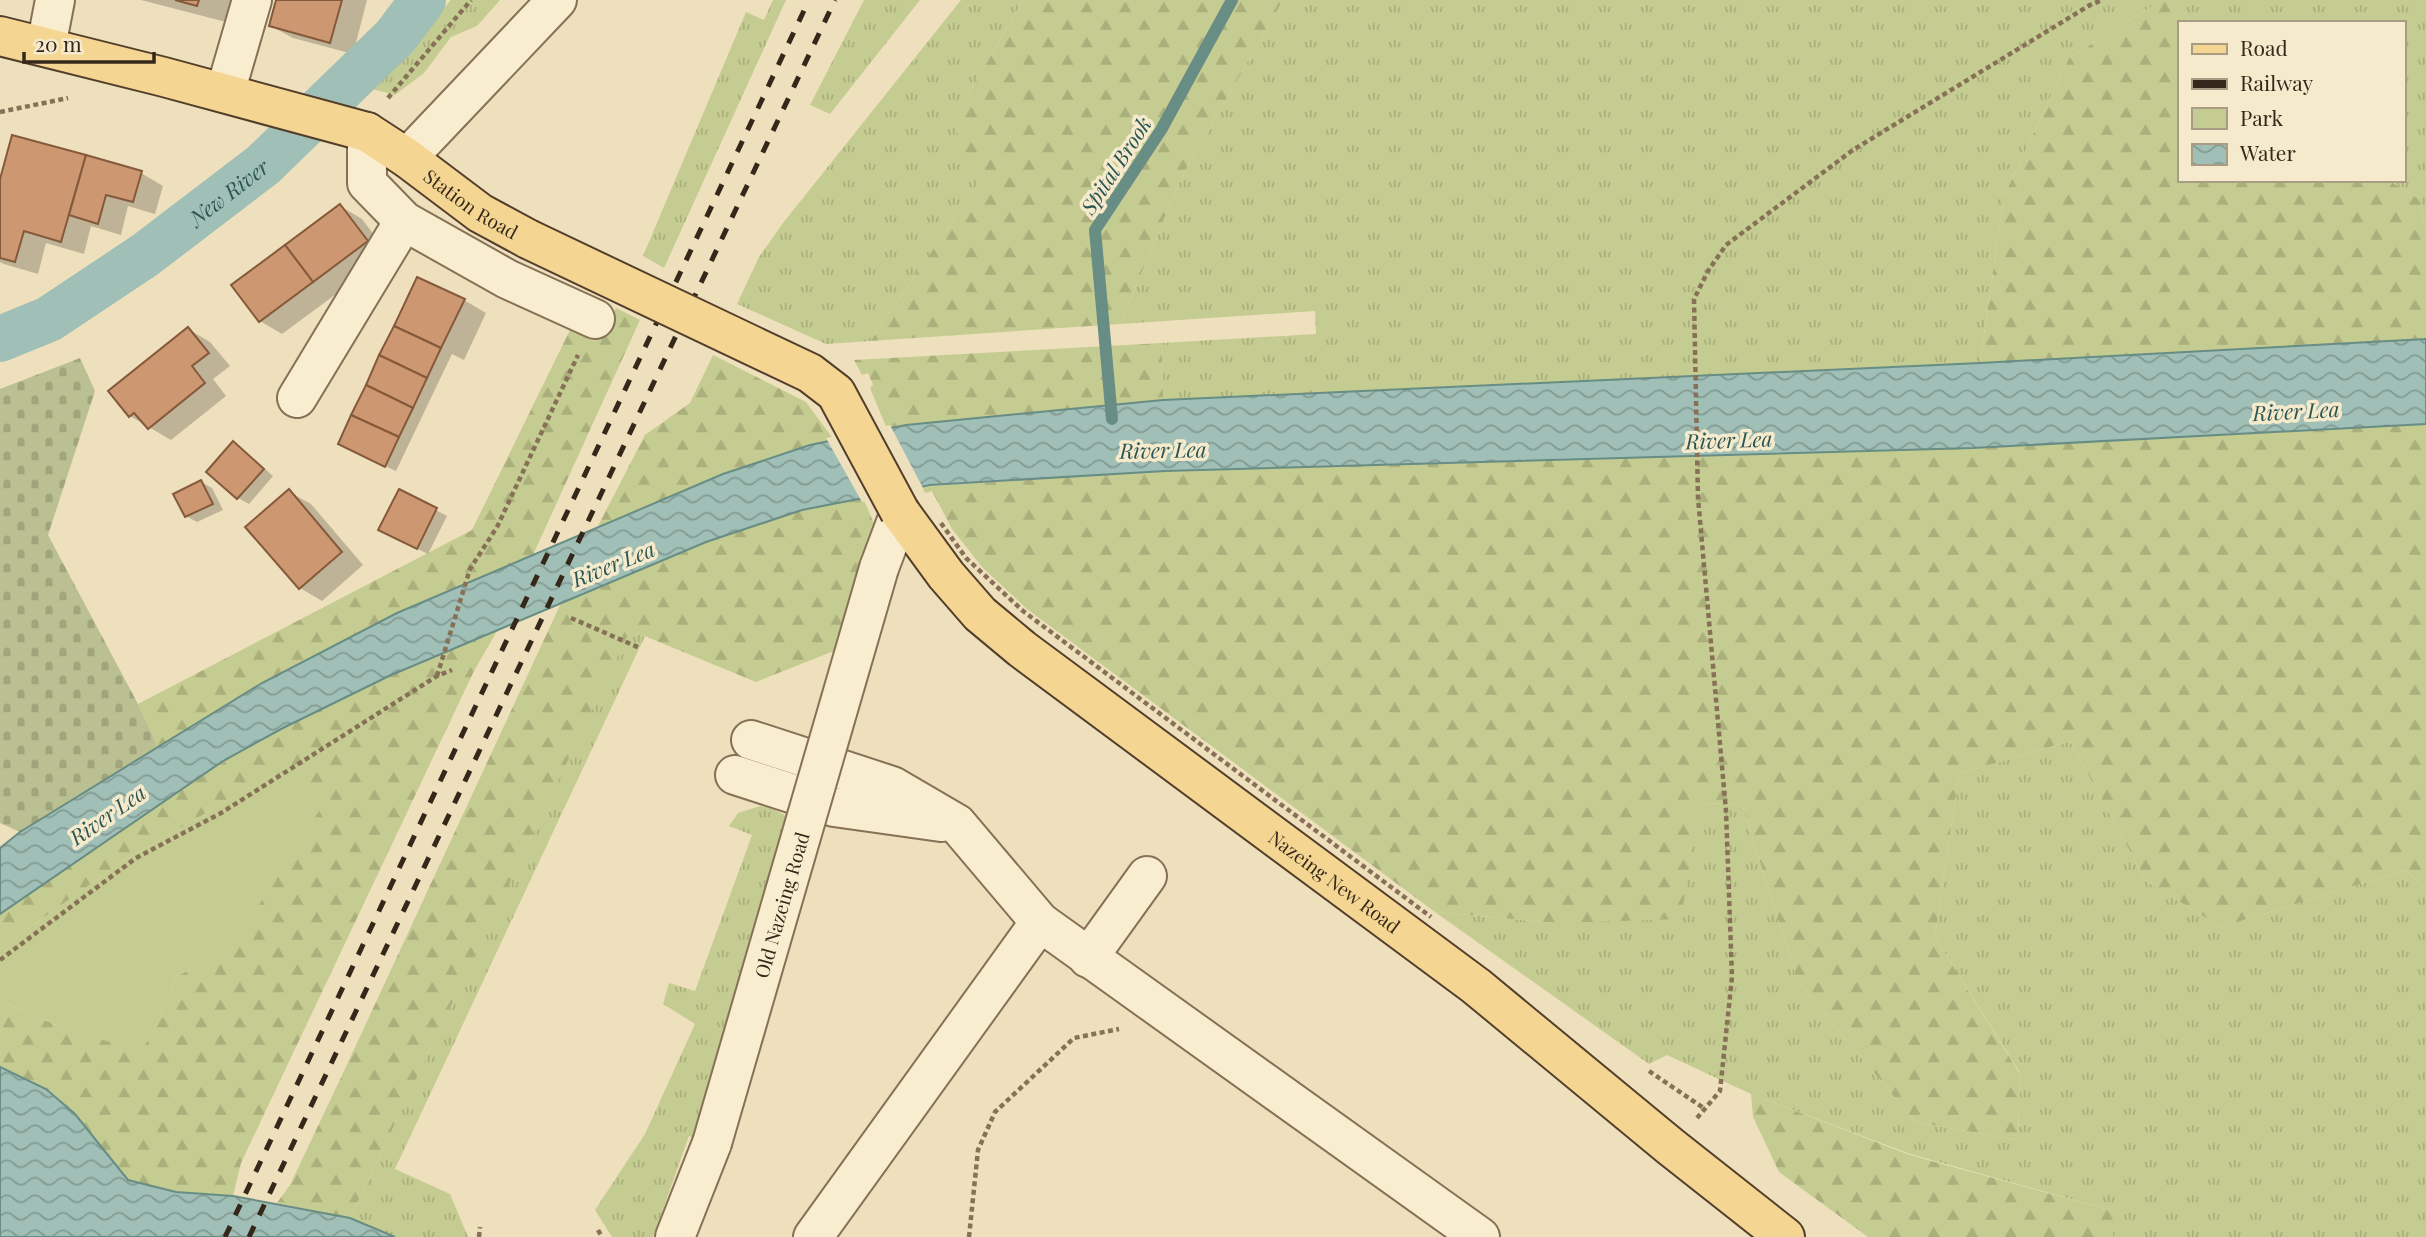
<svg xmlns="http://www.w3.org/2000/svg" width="2426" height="1237" font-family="'Playfair Display',serif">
	<defs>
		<pattern id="grass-tufts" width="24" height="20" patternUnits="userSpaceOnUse" patternTransform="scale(1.75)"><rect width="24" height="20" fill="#c5cc91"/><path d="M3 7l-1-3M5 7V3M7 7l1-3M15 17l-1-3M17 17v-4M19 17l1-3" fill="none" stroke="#aaaf7c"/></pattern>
		<pattern id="forest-firs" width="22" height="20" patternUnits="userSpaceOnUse" patternTransform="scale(1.75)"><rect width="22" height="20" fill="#c5cc91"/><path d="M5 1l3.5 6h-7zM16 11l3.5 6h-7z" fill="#aaaf7c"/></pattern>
		<pattern id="cemetery-stones" width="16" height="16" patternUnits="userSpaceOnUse" patternTransform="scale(1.75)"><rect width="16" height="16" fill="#bac091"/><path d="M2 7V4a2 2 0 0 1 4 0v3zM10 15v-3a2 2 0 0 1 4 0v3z" fill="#a0a57c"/></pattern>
		<pattern id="water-waves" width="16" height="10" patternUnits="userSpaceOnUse" patternTransform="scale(1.75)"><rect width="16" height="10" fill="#a0bfb6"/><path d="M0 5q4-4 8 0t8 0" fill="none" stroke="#839b93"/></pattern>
	</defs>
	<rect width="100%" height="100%" fill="#eee0bc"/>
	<g fill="url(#grass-tufts)">
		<polygon points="451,0 500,0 477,26 451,37 424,73 395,95 372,89"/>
		<polygon points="773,0 786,0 664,268 643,256 746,12 764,20"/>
		<polygon points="864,0 920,0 830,114 810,105"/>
		<polygon points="961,0 1023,0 964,102 985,174 870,341 826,344 737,304 759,257 783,223"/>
		<polygon points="1283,0 2162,0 2069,58 2004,196 1980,363 1163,400 1162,343 1316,334 1315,311 1120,324 1182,176"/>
		<polygon points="2175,0 2426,0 2426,231 2419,199 2388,180 2403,180 2403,23 2191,23"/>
		<polygon points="630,629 645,636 395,1169 450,1194 468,1237 395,1237 350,1218"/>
		<polygon points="2070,741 2146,881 2221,927 2406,870 2426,889 2426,1237 2113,1237 2113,1211 1910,1154 1751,1094 1667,1055 1649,1064 1435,912 1555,923 1699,803 1742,804 1797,980 1915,1122 2018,1140 2020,1073 1935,937 1959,774"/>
		<polygon points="760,806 771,808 790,818 697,1139 689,1136 653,1237 612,1237 595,1210 645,1134 695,1024 663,1004 669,983 695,991 752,835 729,826 738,813"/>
	</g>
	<g fill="url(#forest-firs)">
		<polygon points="1023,0 1283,0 1182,176 1120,324 870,341 985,174 955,142 964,102"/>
		<polygon points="2162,0 2175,0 2191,23 2179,23 2179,180 2388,180 2419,199 2426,231 2426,339 1980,363 2004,196 2069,58"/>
		<polygon points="616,308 640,320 533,555 397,613 262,683 158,747 138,704 472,530 570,330 595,341"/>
		<polygon points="1162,343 1163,400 906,425 887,429 870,388 873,385 868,373 862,375 854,360"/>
		<polygon points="713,355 806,402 834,440 723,474 597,528 645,435 690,403"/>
		<polygon points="2426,424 2426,889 2406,870 2221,927 2146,881 2070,741 1959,774 1935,937 2020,1074 2018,1140 1915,1122 1797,980 1742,804 1699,803 1681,919 1555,923 1435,912 1027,609 982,567 952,529 932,491 926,493 919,487 1165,471 1973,448"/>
		<polygon points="863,498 875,526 839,649 756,682 630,630 350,1218 277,1203 290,1185 344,1071 561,603 706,542 802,510"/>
		<polygon points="497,631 474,671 241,1163 233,1196 176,1192 128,1180 75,1114 46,1089 0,1067 0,1001 68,1030 142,1050 159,1020 176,976 228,953 276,773 126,859 0,949 0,914 223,761 283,728 389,676"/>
		<polygon points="1751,1094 1910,1155 2113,1211 2113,1237 1868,1237 1779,1172 1753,1117"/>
	</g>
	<polygon fill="url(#cemetery-stones)" points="80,358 95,391 48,535 138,704 158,747 20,832 0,823 0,389"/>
	<polygon fill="#c5cc91" points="276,773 312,786 326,800 228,953 176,976 159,1020 142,1051 68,1030 0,1001 0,949 126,859"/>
	<g fill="url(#water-waves)" stroke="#688d84" stroke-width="2">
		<polygon points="2426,339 2426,424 1973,448 1165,471 930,485 802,510 706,542 389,676 283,728 223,761 0,914 0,848 20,832 262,683 397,613 723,474 810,445 906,425 1163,400 1980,363"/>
		<polygon points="0,1067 46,1089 75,1114 128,1180 176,1192 233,1196 350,1218 395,1237 0,1237"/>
	</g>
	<polygon fill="#eee0bc" points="890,425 924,490 862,502 826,438"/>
	<g fill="#0003">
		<polygon points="141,0 236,0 230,23"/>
		<polygon points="278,0 367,0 353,54 293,38 271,26"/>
		<polygon points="14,137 141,173 163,186 155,214 128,206 121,235 91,226 84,254 46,243 38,274 4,264 0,262 0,185"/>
		<polygon points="340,206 362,219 389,255 282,334 260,321"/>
		<polygon points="464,300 486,313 464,360 452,354 396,471 350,450"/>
		<polygon points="188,329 210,342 230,366 213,379 226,396 171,440 130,416"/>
		<polygon points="233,444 244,450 273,476 249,504 238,498 208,472"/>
		<polygon points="201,482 212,488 223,510 197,522 186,516"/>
		<polygon points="400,491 447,516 428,554 391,536"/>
		<polygon points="289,492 311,504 363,565 322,601 300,588"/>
	</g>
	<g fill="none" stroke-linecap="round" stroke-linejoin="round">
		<polyline stroke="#688d84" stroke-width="12" points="1112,419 1095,230 1161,130 1232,0"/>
		<path stroke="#a0bfb6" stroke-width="46" id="s1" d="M0,339L49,319L145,255L263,165L395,37L423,0"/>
	</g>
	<g fill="#cd9871" stroke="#85593b" stroke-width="2">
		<polygon points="175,0 199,0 197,6"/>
		<polygon points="276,0 342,0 330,43 269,26"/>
		<polygon points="12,135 86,155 61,242 24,231 15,262 0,258 0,179"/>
		<polygon points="86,155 142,171 133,202 106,195 98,224 69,215"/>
		<polygon points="340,204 368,241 313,282 285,245"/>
		<polygon points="285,245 313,282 259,322 231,285"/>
		<polygon points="417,277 465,299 441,348 394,326"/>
		<polygon points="394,326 441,348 427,378 379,355"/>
		<polygon points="188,327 209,353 192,366 205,383 148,429 134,413 129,417 108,391"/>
		<polygon points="379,355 427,378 413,408 366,385"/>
		<polygon points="366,385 413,408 399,437 351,415"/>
		<polygon points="351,415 399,437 385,467 338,444"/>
		<polygon points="233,441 264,469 237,499 206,472"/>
		<polygon points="201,480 213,504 185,517 173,494"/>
		<polygon points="289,489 342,552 299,589 245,527"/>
		<polygon points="399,489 437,508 417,549 378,530"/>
	</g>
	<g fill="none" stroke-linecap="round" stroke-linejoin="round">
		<defs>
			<g id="minor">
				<polyline points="46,47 55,0"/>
				<polyline points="225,93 252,0"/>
				<polyline points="367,132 367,183 404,221 507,279 595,319"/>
				<polyline points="407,158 557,0"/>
				<polyline points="297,398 404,221"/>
				<polyline points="879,568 900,512"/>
				<polyline points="751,740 892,786 957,824 1040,922 1480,1237"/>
				<polyline points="735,775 834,807 941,822"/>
				<polyline points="1088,958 1147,876"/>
				<polyline points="675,1237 712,1143"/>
				<polyline points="813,1237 1040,922"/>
			</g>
			<g id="major">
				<path id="s2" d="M0,36L164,77L367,132L407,158L480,213L528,239"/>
				<path id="s3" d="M900,512L946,575L980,614L1022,649L1476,986L1671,1147L1785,1237"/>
			</g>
		</defs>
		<use href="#minor" stroke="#867056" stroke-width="42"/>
		<use href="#major" stroke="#533e2b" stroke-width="42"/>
		<g stroke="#867056" stroke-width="4.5" stroke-dasharray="5 3.5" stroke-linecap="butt">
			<polyline points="388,98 471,0"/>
			<polyline points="0,112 68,98"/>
			<polyline points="571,618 640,648"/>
			<polyline points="437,676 470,569 497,527 578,355"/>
			<polyline points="0,960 136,858 221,813 437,676 452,670"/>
			<polyline points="1649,1071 1705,1109"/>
			<polyline points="1697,1118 1720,1091 1732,977 1726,811 1698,498 1694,299 1708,271 1726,245 1853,150 2090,5 2102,0"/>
			<polyline points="598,1230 602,1237"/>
			<polyline points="479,1237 480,1227"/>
			<polyline points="969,1237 978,1150 995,1112 1074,1038 1119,1029"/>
		</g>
		<use href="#minor" stroke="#f9edcf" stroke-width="38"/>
		<use href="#major" stroke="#f4d692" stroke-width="38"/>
		<g stroke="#35281b" stroke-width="5" stroke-dasharray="12 12" stroke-linecap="butt">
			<polyline points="225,1237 809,0"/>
			<polyline points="249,1237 835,0"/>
		</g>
		<defs>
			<g id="minor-bridge">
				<path id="s4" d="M712,1143L879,568"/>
			</g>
			<polyline id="major-bridge" points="528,239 810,373 836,393 900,512"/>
		</defs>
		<use href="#minor-bridge" stroke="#867056" stroke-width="42" stroke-linecap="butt"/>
		<use href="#major-bridge" stroke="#533e2b" stroke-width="42" stroke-linecap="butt"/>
		<polyline stroke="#867056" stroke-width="4.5" stroke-dasharray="5 3.5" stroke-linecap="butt" points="941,523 966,558 1023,611 1431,917"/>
		<use href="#minor-bridge" stroke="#f9edcf" stroke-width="38"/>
		<use href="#major-bridge" stroke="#f4d692" stroke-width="38"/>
	</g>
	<g text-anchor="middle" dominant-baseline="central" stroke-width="7" stroke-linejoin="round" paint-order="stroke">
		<g font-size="19" fill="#35281b" stroke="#f6eacc">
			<text stroke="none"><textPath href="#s2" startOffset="506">Station Road</textPath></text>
			<text stroke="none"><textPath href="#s3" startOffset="574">Nazeing New Road</textPath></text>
			<text stroke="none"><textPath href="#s4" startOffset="248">Old Nazeing Road</textPath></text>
		</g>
		<g font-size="21" font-style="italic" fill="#2a5553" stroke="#f6eacc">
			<text transform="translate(1115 165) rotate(-57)">Spital Brook</text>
			<text stroke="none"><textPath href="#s1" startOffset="273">New River</textPath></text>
			<text transform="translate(2296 410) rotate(-3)">River Lea</text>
			<text transform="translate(1729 439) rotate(-2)">River Lea</text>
			<text transform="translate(1163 449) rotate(-1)">River Lea</text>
			<text transform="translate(613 563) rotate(-22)">River Lea</text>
			<text transform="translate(107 814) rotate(-35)">River Lea</text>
		</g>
	</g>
	<rect x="2178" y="21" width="228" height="161" fill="#f6eacc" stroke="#a99c85" stroke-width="2"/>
	<rect x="2192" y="44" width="35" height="10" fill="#f4d692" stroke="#a99c85" stroke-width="2"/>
	<text x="2240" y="56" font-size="21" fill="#35281b">Road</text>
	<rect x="2192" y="79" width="35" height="10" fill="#35281b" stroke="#a99c85" stroke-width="2"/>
	<text x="2240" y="91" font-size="21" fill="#35281b">Railway</text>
	<rect x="2192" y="108" width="35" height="21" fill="#c5cc91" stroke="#a99c85" stroke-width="2"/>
	<text x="2240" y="126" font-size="21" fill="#35281b">Park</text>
	<rect x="2192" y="144" width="35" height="21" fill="url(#water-waves)" stroke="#a99c85" stroke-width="2"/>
	<text x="2240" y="161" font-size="21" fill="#35281b">Water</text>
	<path d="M24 52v10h130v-10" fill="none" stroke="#35281b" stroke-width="3.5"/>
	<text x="35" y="52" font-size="21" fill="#35281b" stroke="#f6eacc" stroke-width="5" paint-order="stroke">20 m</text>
</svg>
